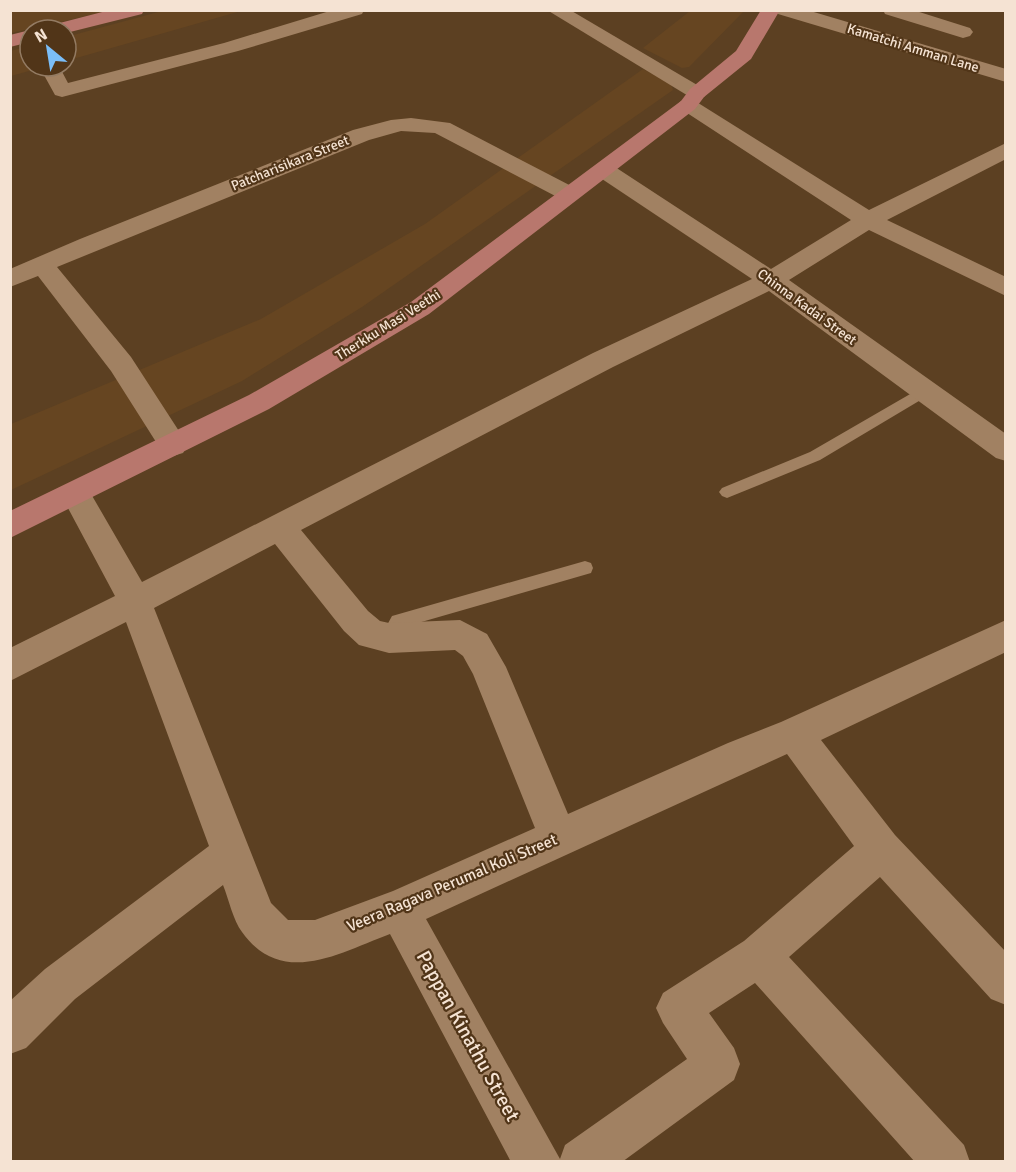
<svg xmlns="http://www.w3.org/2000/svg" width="1016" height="1172" font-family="Signika,sans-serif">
	<rect width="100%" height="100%" fill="#5c4022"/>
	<g fill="#664521">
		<polygon points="11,10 109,11 11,33"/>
		<polygon points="162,11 241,11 66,61 66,37"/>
		<polygon points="690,11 744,11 689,67 682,68 643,48"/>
		<polygon points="30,46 30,66 47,66 11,76 10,51"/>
		<polygon points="643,69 671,84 673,90 362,307 242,381 11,490 11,424 261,319 425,224"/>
	</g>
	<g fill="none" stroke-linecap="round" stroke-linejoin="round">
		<g fill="#a18162" fill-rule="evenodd">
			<polygon points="924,386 929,387 931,391 929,395 820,460 727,498 722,496 719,492 722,488 810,452"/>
			<polygon points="585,561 591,563 593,568 591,573 404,627 395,643 389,645 383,643 380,638 392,616"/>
		</g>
		<g fill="#a18162" fill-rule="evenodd">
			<polygon points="333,10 364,10 362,14 238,51 62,97 55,95 39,66 59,66 68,83 224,43"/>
			<polygon points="547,10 570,10 704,89 707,93 704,97 697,99 690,97"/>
			<polygon points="776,10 807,10 1006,69 1006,82 778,14"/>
			<polygon points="883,10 913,10 970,28 973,32 970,36 963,38 885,14"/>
			<path d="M688,99L695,101L869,210L1006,143V159L887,220L1006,277V296L869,230L789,280L1006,434V461L996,458L769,291L613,367L301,530L368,611L380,621L389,623L460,620L487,634L506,667L568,814L728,743L781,722L1006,620V652L821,740L895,835L1006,952V1005L991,999L880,877L789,957L964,1145L970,1162H915L755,983L709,1013L734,1048L740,1064L734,1080L622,1162H511L390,934C339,953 282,988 242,932C233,920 229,900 223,885L75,999L26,1048L10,1054V1001L45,969L209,846L126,622L10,681V648L115,596L61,495L65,487L76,483L87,487L142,582L593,353L752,279L596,175L593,170L596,165L604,163L612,165L771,269L851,220L681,109L677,105L681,101ZM275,544L344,631L359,645L389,653L455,650L463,656L473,674L535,828L393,891L315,920H288L271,903L154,608ZM787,754L854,846L744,941L663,993L656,1008L663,1023L687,1059L565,1145L560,1159L426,919Z"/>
			<polygon points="411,118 450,123 577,189 581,194 577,199 569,201 561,199 435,133 401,131 369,140 57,267 131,357 188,445 183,453 173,456 163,453 111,371 38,276 10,287 10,269 80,239 353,130 391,120"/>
		</g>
		<g fill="#b8776d" fill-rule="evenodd">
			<polygon points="110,10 144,10 142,14 66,33 66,30 45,30 48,26"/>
			<polygon points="761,10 780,10 751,59 704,97 695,109 429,314 269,409 10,538 10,511 249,395 411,302 681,101 690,89 736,51"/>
			<polygon points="30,30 30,42 10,47 10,35"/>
		</g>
	</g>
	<g text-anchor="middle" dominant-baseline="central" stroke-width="4.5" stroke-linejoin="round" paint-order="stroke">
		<g font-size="14" fill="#f5e3d3" stroke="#513518">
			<text transform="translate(913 48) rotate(17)">Kamatchi Amman Lane</text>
			<text transform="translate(290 163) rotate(-22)">Patcharisikara Street</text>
			<text transform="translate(807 307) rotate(36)">Chinna Kadai Street</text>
			<text transform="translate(388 325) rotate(-32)">Therkku Masi Veethi</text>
		</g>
		<g font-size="16" fill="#f5e3d3" stroke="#513518">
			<text transform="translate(452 883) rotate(-23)">Veera Ragava Perumal Koli Street</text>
		</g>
		<g font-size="20" fill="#f5e3d3" stroke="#513518">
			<text transform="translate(468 1036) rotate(61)">Pappan Kinathu Street</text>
		</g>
	</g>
	<rect width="1016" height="1172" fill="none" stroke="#f5e3d3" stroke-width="24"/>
	<g transform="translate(48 48) rotate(330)"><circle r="28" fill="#513518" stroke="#937b63" stroke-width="1.5"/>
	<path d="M0-4.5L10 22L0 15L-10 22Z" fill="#7bbef8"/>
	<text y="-9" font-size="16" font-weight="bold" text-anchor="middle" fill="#f5e3d3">N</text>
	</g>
</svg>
